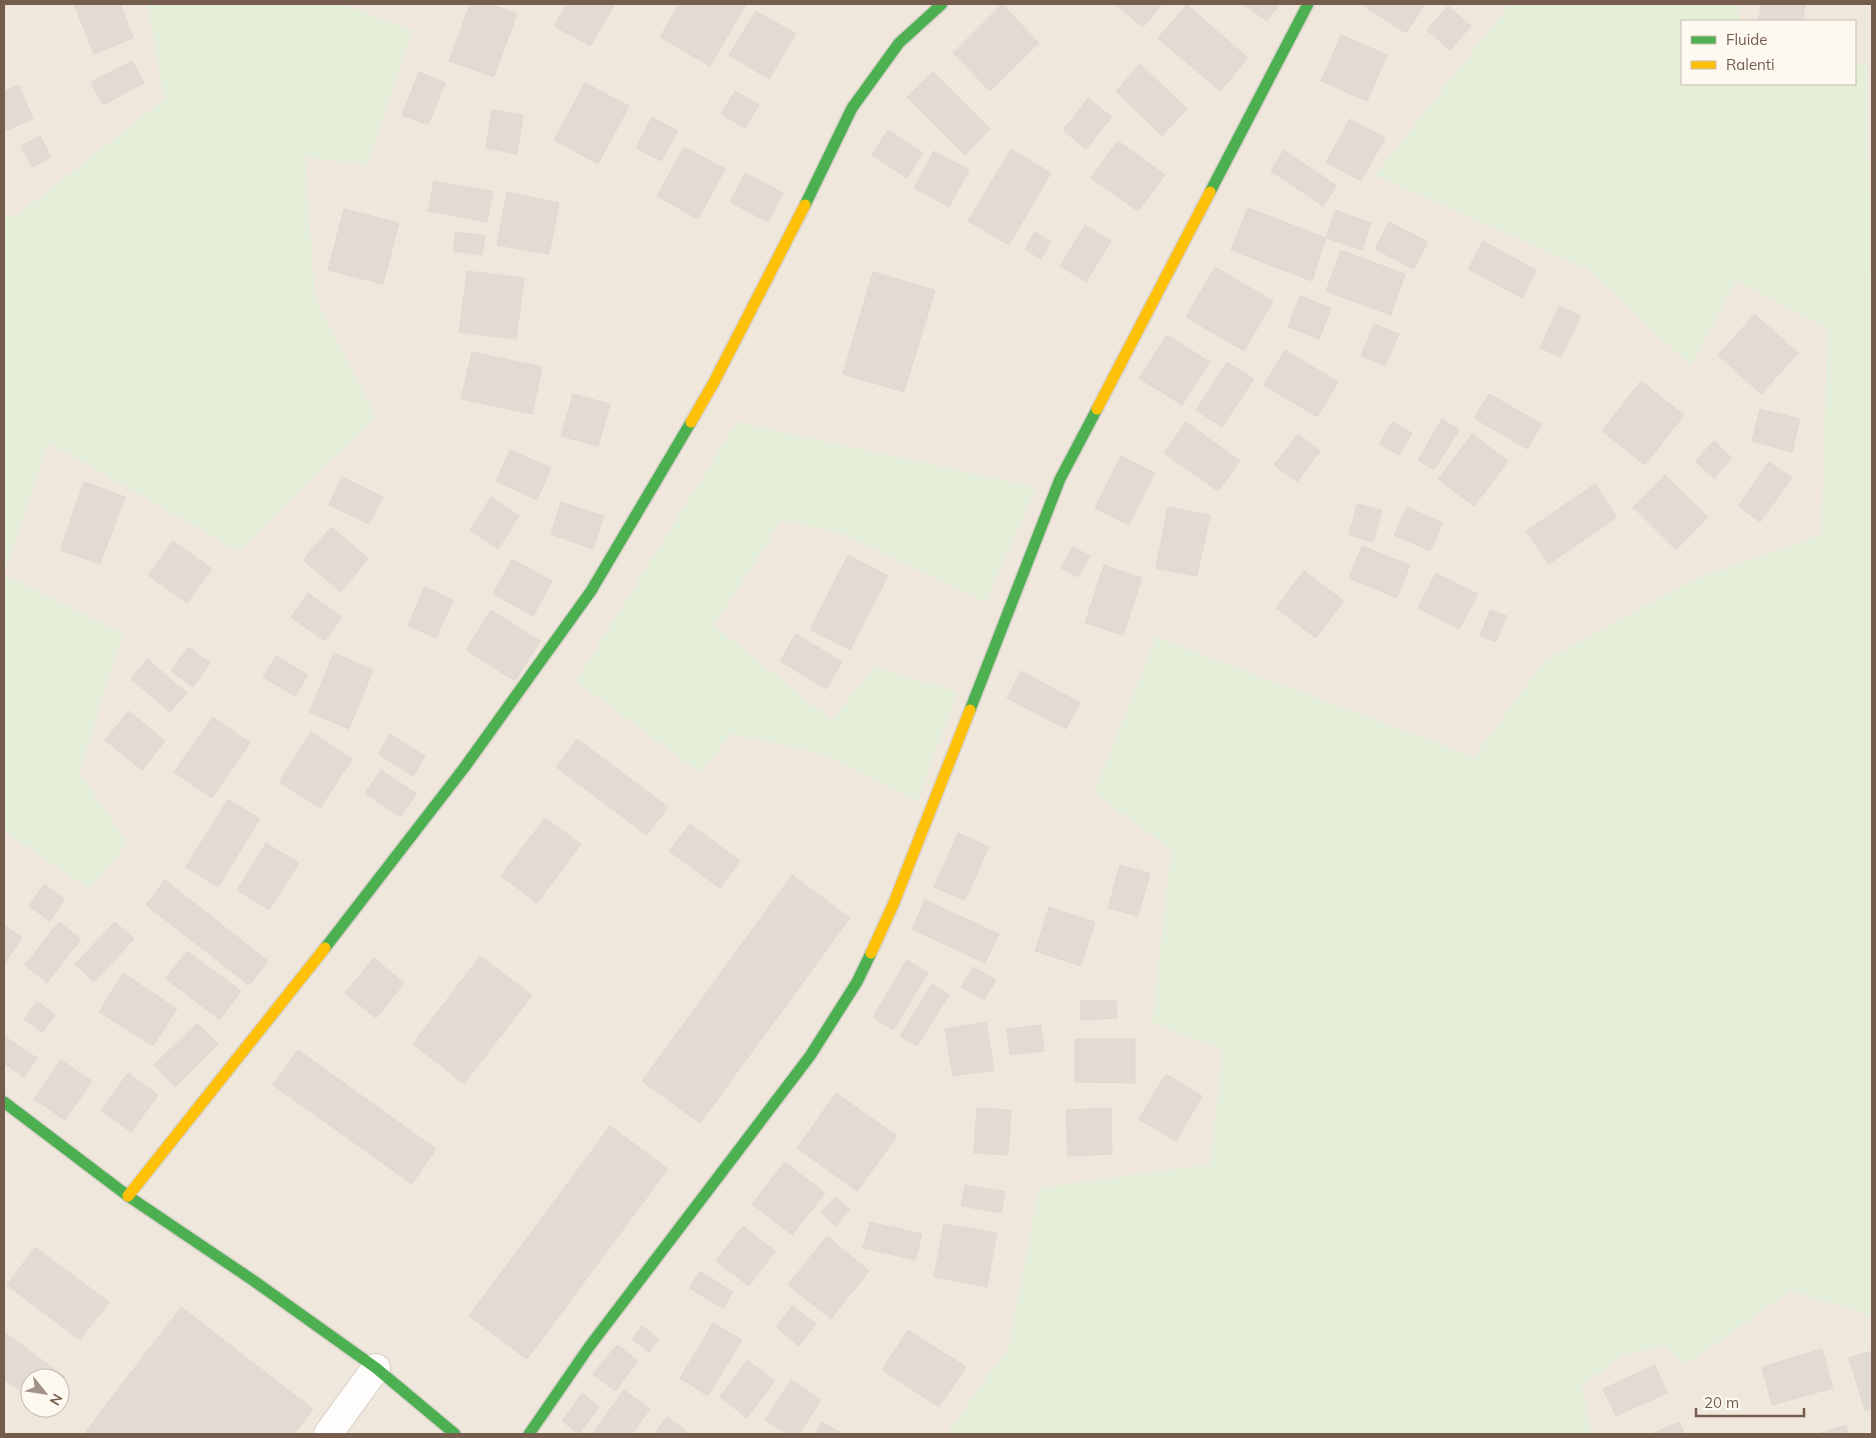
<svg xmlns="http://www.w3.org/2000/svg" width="1876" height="1438" font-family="Mulish,sans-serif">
	<rect width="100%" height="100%" fill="#f8f4ee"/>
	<path fill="#f0e7dc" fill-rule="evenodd" d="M4,4H1872V1434H4ZM1682,21H1855V84H1682ZM30,1378H60V1408H30Z"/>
	<g fill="#e5eed9">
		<polygon points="148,4 343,4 413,31 367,165 305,157 315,297 376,417 238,551 49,443 4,573 4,214 14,218 164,99"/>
		<polygon points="1510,4 1738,4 1741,21 1682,21 1682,84 1855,84 1855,64 1867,65 1872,410 1872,1316 1791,1291 1685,1365 1663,1346 1623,1356 1582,1385 1592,1434 947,1434 1009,1346 1039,1188 1210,1164 1223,1050 1152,1023 1171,850 1094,793 1156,637 1474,757 1544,661 1693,580 1822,534 1827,328 1736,281 1691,366 1589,270 1375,175"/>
		<polygon points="737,422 1036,487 986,602 842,534 782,520 714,625 831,720 875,667 958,692 917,801 823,754 732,734 699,772 576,681"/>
		<polygon points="4,574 123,634 79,773 128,843 90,889 4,831"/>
	</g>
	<g fill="#e2dad3" stroke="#e1d8d0">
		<polygon points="74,4 120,4 133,38 94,54"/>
		<polygon points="470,4 488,4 517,14 494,77 449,61"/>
		<polygon points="567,4 615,4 590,46 554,26"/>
		<polygon points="679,4 746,4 710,66 660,37"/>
		<polygon points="1002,4 1039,43 990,91 953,53"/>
		<polygon points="1114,4 1162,4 1143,27"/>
		<polygon points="1243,4 1280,4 1267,21"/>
		<polygon points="1361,4 1420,4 1424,6 1406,33"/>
		<polygon points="1761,4 1805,4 1803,21 1759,21"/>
		<polygon points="1187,5 1248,58 1220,91 1158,38"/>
		<polygon points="1448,6 1471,26 1450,50 1427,30"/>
		<polygon points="756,11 796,34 769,79 729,55"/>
		<polygon points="1341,35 1387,55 1367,101 1321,81"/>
		<polygon points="132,61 144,83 103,105 91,82"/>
		<polygon points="1140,64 1187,109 1162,136 1116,91"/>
		<polygon points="419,72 445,83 428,125 402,115"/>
		<polygon points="933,72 990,129 965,155 907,97"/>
		<polygon points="585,83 629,106 598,164 554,140"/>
		<polygon points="19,85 33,119 4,131 4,91"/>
		<polygon points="735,91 759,105 745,128 721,114"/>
		<polygon points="1088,98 1112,117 1086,149 1063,130"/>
		<polygon points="492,110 523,115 517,154 486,148"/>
		<polygon points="652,117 678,131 661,161 636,148"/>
		<polygon points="1350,119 1385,138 1361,181 1326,162"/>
		<polygon points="888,130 923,153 907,178 872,155"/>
		<polygon points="40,136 51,157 32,167 21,146"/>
		<polygon points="1118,141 1165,175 1138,211 1091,178"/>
		<polygon points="684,147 725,169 698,219 657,196"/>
		<polygon points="1011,149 1051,173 1009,245 968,221"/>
		<polygon points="1284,150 1337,186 1323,206 1271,171"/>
		<polygon points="934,151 969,170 949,207 914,188"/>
		<polygon points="745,173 783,193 768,222 730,202"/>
		<polygon points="434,181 493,192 487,222 428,211"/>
		<polygon points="507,192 559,203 549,254 497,245"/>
		<polygon points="1248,208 1326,238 1312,281 1231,250"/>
		<polygon points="344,209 399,223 383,284 328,270"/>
		<polygon points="1335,210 1371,223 1362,250 1326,238"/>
		<polygon points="1389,222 1428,242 1414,269 1375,249"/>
		<polygon points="1085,225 1111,241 1086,282 1060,266"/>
		<polygon points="456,232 485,236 482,255 453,251"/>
		<polygon points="1035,232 1051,242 1041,259 1025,249"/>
		<polygon points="1483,241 1536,270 1522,298 1468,269"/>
		<polygon points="1341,250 1405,274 1391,315 1326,291"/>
		<polygon points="1215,267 1273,301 1244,351 1186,317"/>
		<polygon points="467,271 524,278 516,339 459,332"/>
		<polygon points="873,272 935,290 904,392 843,374"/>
		<polygon points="1300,296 1331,308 1319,339 1288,327"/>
		<polygon points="1559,306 1581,316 1561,357 1540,348"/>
		<polygon points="1755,314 1798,353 1761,394 1718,355"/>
		<polygon points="1374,324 1399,334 1385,366 1361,356"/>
		<polygon points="1167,335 1210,362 1182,405 1139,378"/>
		<polygon points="1285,350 1338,382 1317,417 1264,385"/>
		<polygon points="472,352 542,367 532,414 461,399"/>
		<polygon points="1227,362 1254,379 1222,427 1196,410"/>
		<polygon points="1641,381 1684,415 1645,465 1602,431"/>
		<polygon points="573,394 610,404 598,446 561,436"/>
		<polygon points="1489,394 1542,424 1527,449 1474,418"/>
		<polygon points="1760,409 1800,419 1792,452 1752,441"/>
		<polygon points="1442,419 1459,430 1434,470 1418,460"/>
		<polygon points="1186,422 1240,461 1218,491 1164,453"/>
		<polygon points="1392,422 1412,433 1399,455 1379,444"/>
		<polygon points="1298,434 1320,451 1297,482 1274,465"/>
		<polygon points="1472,434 1508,461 1474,506 1438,479"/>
		<polygon points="1714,441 1732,458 1714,478 1695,461"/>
		<polygon points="510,450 551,468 537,500 496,481"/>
		<polygon points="1121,456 1155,473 1129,525 1095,508"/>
		<polygon points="1769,462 1792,478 1760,522 1738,506"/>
		<polygon points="1665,475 1708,517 1676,550 1633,507"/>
		<polygon points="342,477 383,497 369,524 329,505"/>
		<polygon points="84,482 125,497 100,564 60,550"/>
		<polygon points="1595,484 1617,517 1549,564 1526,531"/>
		<polygon points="491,497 519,516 498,549 470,530"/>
		<polygon points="561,502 604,516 593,549 551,534"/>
		<polygon points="1357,504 1382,510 1373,542 1349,535"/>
		<polygon points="1168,507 1210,515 1197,576 1156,568"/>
		<polygon points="1407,507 1443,523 1430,551 1394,535"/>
		<polygon points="331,527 368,558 341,592 303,560"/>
		<polygon points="173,541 212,569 187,603 148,575"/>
		<polygon points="1362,546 1410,565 1397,598 1349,578"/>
		<polygon points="1073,547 1090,556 1078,577 1061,568"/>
		<polygon points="848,555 888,576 850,650 810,630"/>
		<polygon points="512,559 552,581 533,616 493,594"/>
		<polygon points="1104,565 1142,578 1123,635 1085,623"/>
		<polygon points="1304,571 1344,601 1316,638 1276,608"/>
		<polygon points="1436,573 1478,594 1459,629 1418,608"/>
		<polygon points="424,587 453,600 436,638 408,626"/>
		<polygon points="308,593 342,617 325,641 291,617"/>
		<polygon points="491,610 540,641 515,681 466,650"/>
		<polygon points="1490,610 1507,616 1496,642 1480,636"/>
		<polygon points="796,634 842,662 826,689 780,661"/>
		<polygon points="189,647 210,663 193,687 171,671"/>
		<polygon points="334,653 373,670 349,729 309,712"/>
		<polygon points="276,656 308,675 295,696 263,677"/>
		<polygon points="147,659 187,693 170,712 131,679"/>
		<polygon points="1021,671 1080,703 1066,729 1007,698"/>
		<polygon points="129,711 165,741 142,770 105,740"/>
		<polygon points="213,717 250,743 212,798 174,772"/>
		<polygon points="311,732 352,759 320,808 279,782"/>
		<polygon points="390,734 425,756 413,776 378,754"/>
		<polygon points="577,739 668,807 647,835 556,767"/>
		<polygon points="381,770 417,794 400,817 365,793"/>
		<polygon points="228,799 260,819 218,887 186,867"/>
		<polygon points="545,818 581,844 537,903 501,876"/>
		<polygon points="690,824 740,861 720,888 669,851"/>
		<polygon points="958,833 989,847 965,900 934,887"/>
		<polygon points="266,843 299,863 269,910 237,890"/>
		<polygon points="1120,865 1150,873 1138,916 1108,908"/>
		<polygon points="792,875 850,918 700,1123 642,1081"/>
		<polygon points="165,880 268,961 249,985 146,905"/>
		<polygon points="44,884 65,899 50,921 29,906"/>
		<polygon points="925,900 999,934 985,963 912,929"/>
		<polygon points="1049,907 1095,922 1081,966 1035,951"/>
		<polygon points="59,922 81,939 47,983 25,965"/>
		<polygon points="115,922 134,939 94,982 75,964"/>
		<polygon points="4,925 22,938 4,964"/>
		<polygon points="187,951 241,991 220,1020 166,979"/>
		<polygon points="480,956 532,995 464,1084 413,1044"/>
		<polygon points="374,958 404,983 376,1018 345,993"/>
		<polygon points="907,960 928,973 893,1030 873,1017"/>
		<polygon points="973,967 996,980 984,1000 961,987"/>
		<polygon points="123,973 177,1009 153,1046 99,1012"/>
		<polygon points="932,984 949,995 917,1046 900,1036"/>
		<polygon points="1116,1000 1117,1018 1081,1020 1080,1001"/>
		<polygon points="37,1001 55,1015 42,1032 24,1019"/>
		<polygon points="986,1022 994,1070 953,1076 945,1029"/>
		<polygon points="197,1023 218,1044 175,1087 154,1065"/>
		<polygon points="1041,1025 1044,1051 1010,1055 1007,1029"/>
		<polygon points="4,1036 37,1058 24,1077 4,1063"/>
		<polygon points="1075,1039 1135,1039 1135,1083 1075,1082"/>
		<polygon points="298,1050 436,1149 412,1184 273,1085"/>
		<polygon points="61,1060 92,1081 65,1120 34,1099"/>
		<polygon points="128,1073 158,1095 131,1132 101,1110"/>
		<polygon points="1166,1074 1202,1096 1176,1141 1139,1119"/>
		<polygon points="836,1093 897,1136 857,1191 797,1148"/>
		<polygon points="977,1108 1011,1110 1008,1155 974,1153"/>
		<polygon points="1111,1108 1112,1154 1068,1156 1066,1110"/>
		<polygon points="610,1126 668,1169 527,1359 469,1316"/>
		<polygon points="785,1162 825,1193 792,1235 752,1204"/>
		<polygon points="965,1185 1005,1192 1001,1213 961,1206"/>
		<polygon points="836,1197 850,1210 835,1226 821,1212"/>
		<polygon points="870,1222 922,1234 915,1260 863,1248"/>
		<polygon points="944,1224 997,1233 987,1287 934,1277"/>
		<polygon points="743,1226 775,1251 749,1286 716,1261"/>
		<polygon points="827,1236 869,1271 831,1319 788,1285"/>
		<polygon points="35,1247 109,1302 80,1340 7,1285"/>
		<polygon points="700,1271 733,1292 723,1308 689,1288"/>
		<polygon points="792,1306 816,1324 799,1346 776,1327"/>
		<polygon points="181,1307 313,1409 294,1434 84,1434"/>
		<polygon points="713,1323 742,1340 708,1396 680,1378"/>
		<polygon points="642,1326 659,1339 649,1352 632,1339"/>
		<polygon points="908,1330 966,1367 939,1407 882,1370"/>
		<polygon points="4,1332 65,1377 60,1383 60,1378 30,1378 30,1398 4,1379"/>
		<polygon points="617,1345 638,1361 615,1391 593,1374"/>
		<polygon points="1822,1349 1833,1388 1772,1405 1762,1367"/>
		<polygon points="1872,1351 1872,1409 1865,1411 1849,1358"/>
		<polygon points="747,1360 775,1381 747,1418 720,1397"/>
		<polygon points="1655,1365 1667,1393 1616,1416 1603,1389"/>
		<polygon points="791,1380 821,1400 799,1434 787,1434 765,1420"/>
		<polygon points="624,1390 650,1409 632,1434 592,1434"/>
		<polygon points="582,1393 599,1407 579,1434 562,1421"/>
		<polygon points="667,1417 690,1434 654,1434"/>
		<polygon points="822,1422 843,1434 814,1434"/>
		<polygon points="1679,1422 1685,1434 1651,1434"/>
		<polygon points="1846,1425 1848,1434 1817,1434"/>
	</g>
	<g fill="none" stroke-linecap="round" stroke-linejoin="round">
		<defs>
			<polyline id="street" points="328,1434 376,1368"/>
			<g id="fast">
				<polyline points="1210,192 1308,4"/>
				<polyline points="805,205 852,108 899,43 942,4"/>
				<polyline points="970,710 1060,479 1097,409"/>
				<polyline points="325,948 464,768 591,591 691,422"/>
				<polyline points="4,1102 128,1196 254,1281 376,1368 455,1434"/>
				<polyline points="529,1434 589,1347 810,1056 857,982 871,953"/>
			</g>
			<g id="slow">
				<polyline points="1097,409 1210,192"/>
				<polyline points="691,422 713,384 805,205"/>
				<polyline points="871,953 893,905 970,710"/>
				<polyline points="128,1196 325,948"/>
			</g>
		</defs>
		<use href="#street" stroke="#d7d1cc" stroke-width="30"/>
		<use href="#fast" stroke="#d8d1cb" stroke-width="14"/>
		<use href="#slow" stroke="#d8d1cb" stroke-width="14"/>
		<use href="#street" stroke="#fefdfc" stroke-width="28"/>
		<use href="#fast" stroke="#4caf50" stroke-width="11"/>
		<use href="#slow" stroke="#ffc107" stroke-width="11"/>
	</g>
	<rect width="1876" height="1438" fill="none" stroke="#755d4e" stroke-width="10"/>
	<rect x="1681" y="20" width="175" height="65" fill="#fef9f0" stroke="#c7bbaf"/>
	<rect x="1691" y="36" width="25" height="8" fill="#4caf50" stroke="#c7bbaf"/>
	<text x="1726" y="45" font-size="15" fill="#755d4e">Fluide</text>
	<rect x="1691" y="61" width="25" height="8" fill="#ffc107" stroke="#c7bbaf"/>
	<text x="1726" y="70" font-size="15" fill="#755d4e">Ralenti</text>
	<g transform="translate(45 1393) rotate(120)"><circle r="24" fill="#fef9f0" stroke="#c7bbaf"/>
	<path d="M0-4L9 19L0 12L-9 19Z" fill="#a39286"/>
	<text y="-8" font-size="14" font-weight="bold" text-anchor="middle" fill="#755d4e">N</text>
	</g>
	<path d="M1696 1408v8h108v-8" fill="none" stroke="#755d4e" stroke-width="2.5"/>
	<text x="1704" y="1408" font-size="15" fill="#755d4e" stroke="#fef9f0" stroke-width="4" paint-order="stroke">20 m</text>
</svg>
